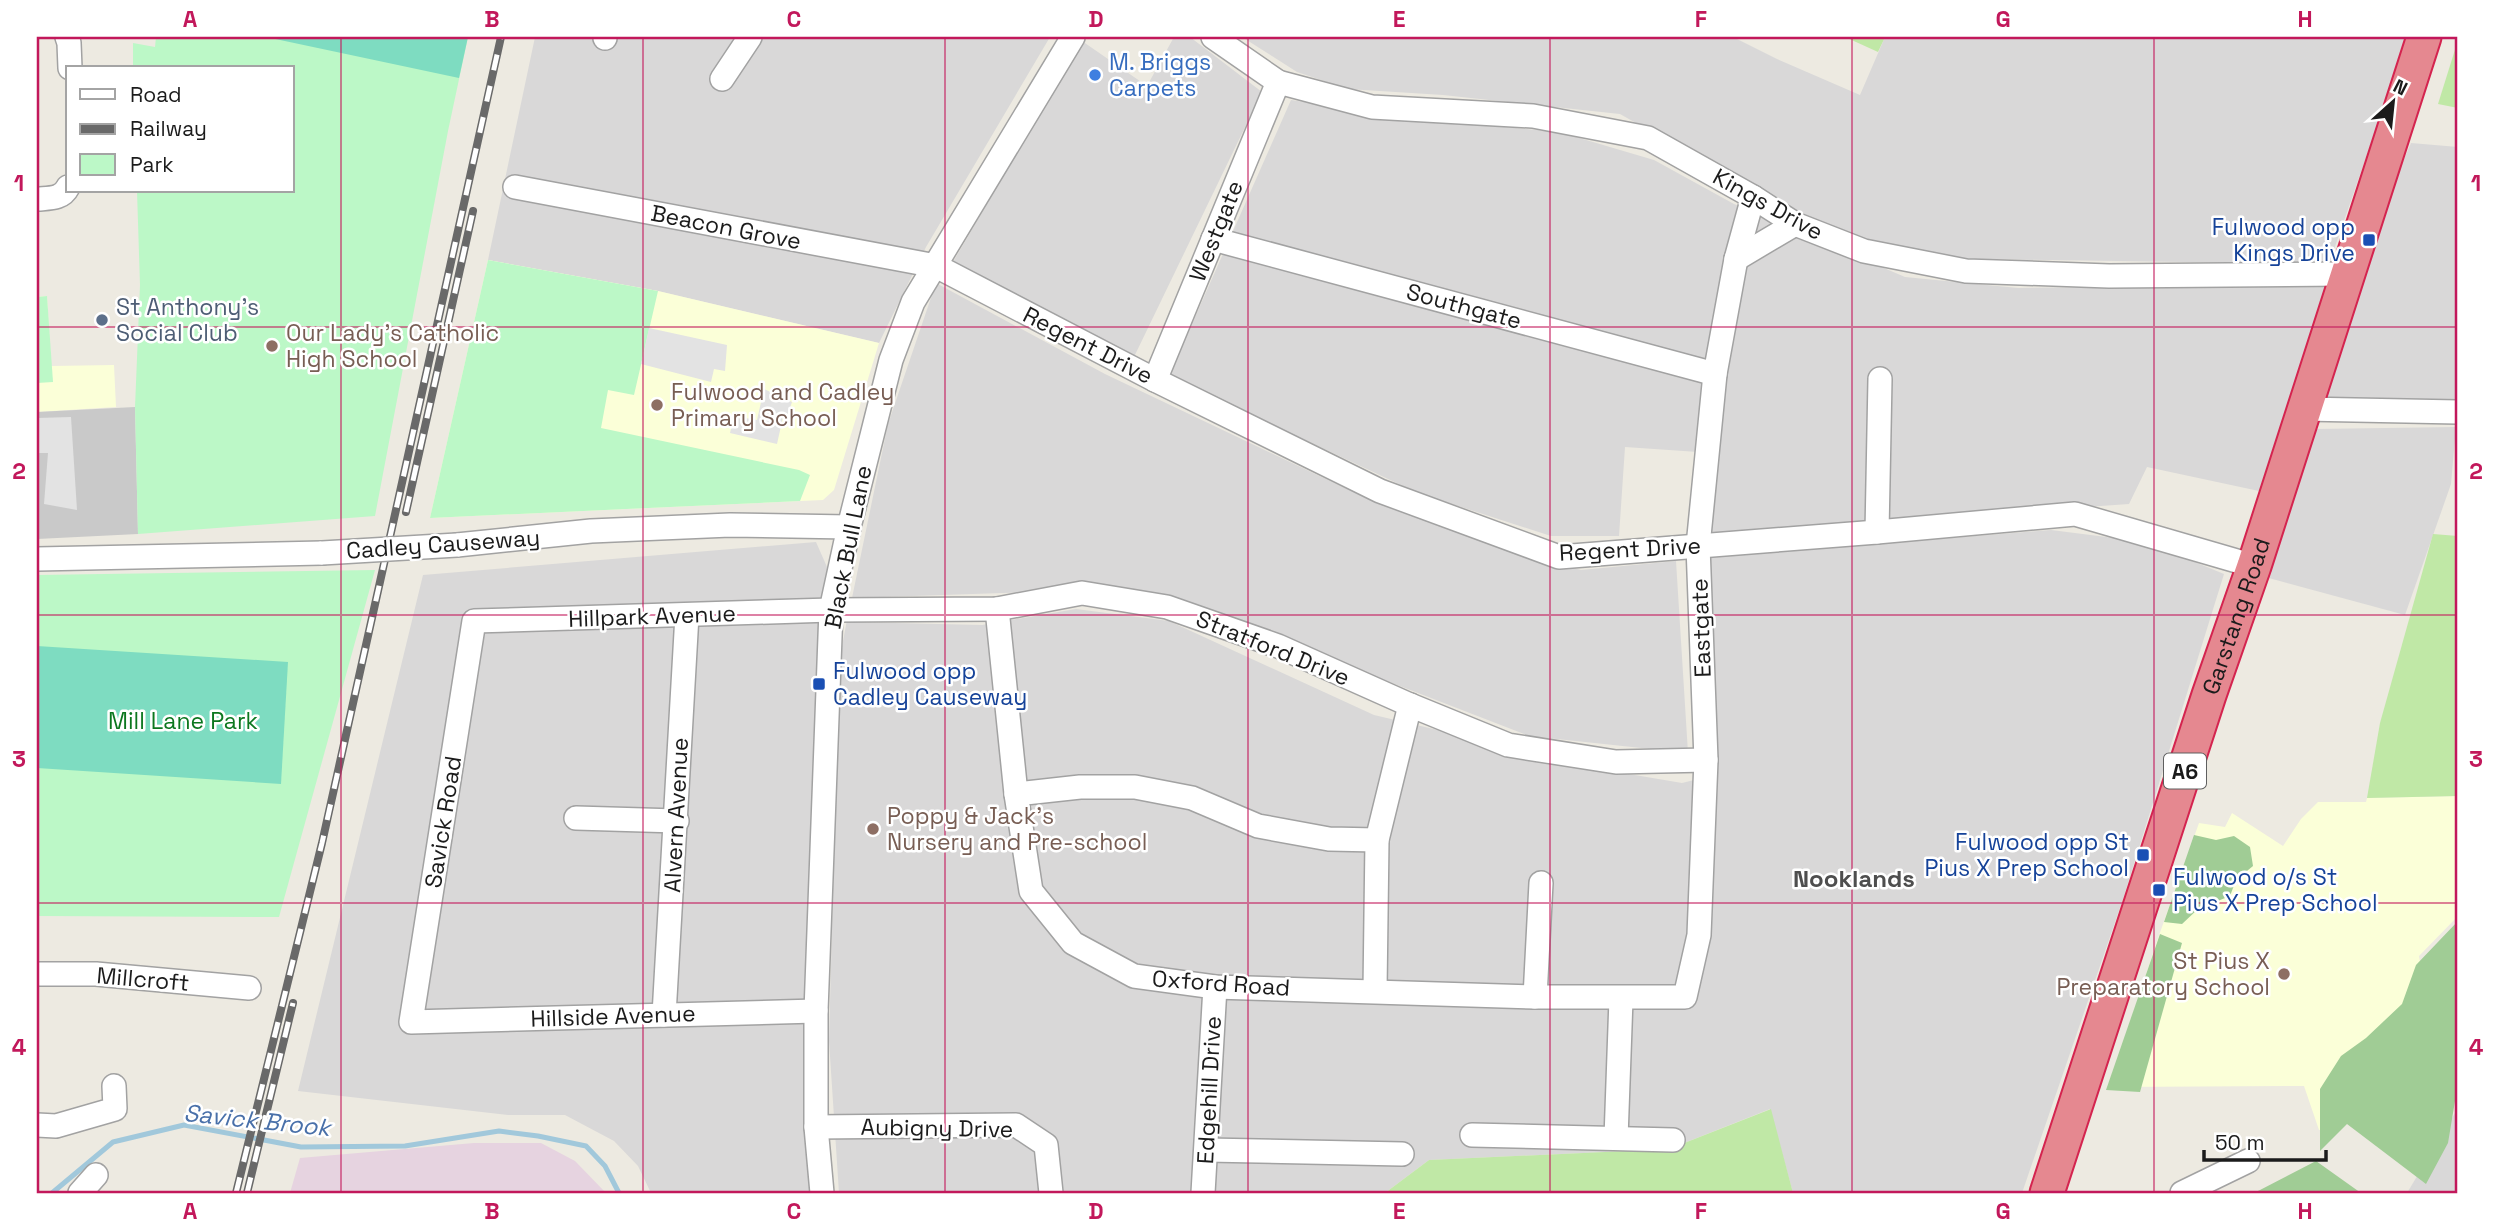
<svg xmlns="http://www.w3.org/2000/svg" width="2495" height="1230" font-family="'Space Grotesk',sans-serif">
	<rect width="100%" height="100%" fill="#edeae1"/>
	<g fill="#d9d8d8">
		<polygon points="535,37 1050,37 926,247 879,343 658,291 488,260"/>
		<polygon points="1174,37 1190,37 1262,92 1133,359 953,262 1082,41 1147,86"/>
		<polygon points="1242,37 1733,37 1777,59 1860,95 1885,37 2406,37 2387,97 2329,264 1971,259 1854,242 1783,206 1620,114 1443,95 1348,89 1297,72"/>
		<polygon points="1291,100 1410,118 1559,132 1654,160 1734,204 1905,277 2018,288 2327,284 2259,491 2147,467 2129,504 1702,534 1698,452 1625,447 1619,536 1551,536 1418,493 1169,376"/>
		<polygon points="2411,143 2458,147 2458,402 2324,397 2385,203"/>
		<polygon points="936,283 1105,374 1349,490 1513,552 1581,570 1676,561 1688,753 1529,736 1219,616 1034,592 852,598 888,424"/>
		<polygon points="2456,427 2451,484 2405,615 2265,577 2314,429"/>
		<polygon points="2051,530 2146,542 2224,574 2124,896 2022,1193 1793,1193 1770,1109 1669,1149 1429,1160 1385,1193 839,1193 829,1041 839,662 847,620 851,622 982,625 1076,609 1169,621 1374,715 1617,772 1682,783 1698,779 1691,559"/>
		<polygon points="816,542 827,567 807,940 811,1193 651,1193 638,1166 614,1141 565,1115 508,1115 298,1091 423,575"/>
		<polygon points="2458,1108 2458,1193 2407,1193"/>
	</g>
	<polygon fill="#e6d3e0" points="474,1143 541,1143 575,1161 606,1193 290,1193 300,1158"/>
	<g fill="#fbffd8">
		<polygon points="488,260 658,291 879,343 834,490 823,500 430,518"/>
		<polygon points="47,296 51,366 114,365 116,407 37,412 37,297"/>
		<polygon points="2458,796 2458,916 2419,956 2425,991 2342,1126 2319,1130 2304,1086 2109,1087 2157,941 2199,823 2225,827 2232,813 2283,846 2301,819 2318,802 2366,802 2367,798"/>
	</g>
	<polygon fill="#c9c9c9" points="135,407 138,534 37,539 37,412"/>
	<g fill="#c0e8a6">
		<polygon points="1845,37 1885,37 1878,52"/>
		<polygon points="2458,40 2458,108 2438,104"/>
		<polygon points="2433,534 2458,536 2458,796 2367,798 2380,723"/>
		<polygon points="1771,1109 1793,1193 1385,1193 1429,1160 1669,1149"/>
	</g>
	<g fill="#a0cc95">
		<polygon points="2194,835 2216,840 2234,836 2250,847 2253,866 2236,880 2230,896 2198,909 2182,924 2164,922"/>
		<polygon points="2458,921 2458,1097 2455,1101 2448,1143 2426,1184 2347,1124 2320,1151 2320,1089 2341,1056 2366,1038 2402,1004 2416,965"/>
		<polygon points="2160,934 2182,943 2140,1092 2106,1090"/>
		<polygon points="2316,1161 2361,1193 2253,1193 2260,1190"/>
	</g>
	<g fill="#bcf8c7">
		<polygon points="156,37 468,37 448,131 375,516 138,534 135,407 140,285 137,191 292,191 292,68 133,68 133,43 155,47"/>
		<polygon points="488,260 658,291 634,395 608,390 601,428 799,470 810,475 800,501 430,518"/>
		<polygon points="47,296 53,382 37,383 37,297"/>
		<polygon points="375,570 279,917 37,916 37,575"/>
	</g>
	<g fill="#7edcc1">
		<polygon points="266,37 468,37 459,78"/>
		<polygon points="37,646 288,662 281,784 37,768"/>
	</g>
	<g fill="#e3e3e3">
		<polygon points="649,328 727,345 725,371 714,369 711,382 641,364"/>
		<polygon points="764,389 792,402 787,417 783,417 777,444 730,433 734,416 757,420"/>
		<polygon points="71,417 77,510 44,504 48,453 37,453 37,418"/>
	</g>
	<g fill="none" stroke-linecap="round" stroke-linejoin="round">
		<polyline stroke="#a1c8db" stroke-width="5" points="52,1193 113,1142 184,1125 301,1147 405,1146 499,1131 538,1136 586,1146 605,1166 619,1193"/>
		<defs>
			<g id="minor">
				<polyline points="67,37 69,43 70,68"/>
				<polyline points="1213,37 1278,82 1372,107 1533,116 1648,138 1753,197 1795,224 1864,251 1966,271 2109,276 2346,274"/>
				<polyline points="605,38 605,37"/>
				<polyline points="722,79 750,37"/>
				<polyline points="515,187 936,266 1155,380 1380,491 1559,557 1877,532 2075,514 2254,566"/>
				<path d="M38,199C50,198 62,199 68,187"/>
				<polyline points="1213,239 1715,374"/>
				<polyline points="1736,259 1795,224"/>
				<polyline points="1155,380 1278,82"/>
				<polyline points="2303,409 2458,412"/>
				<polyline points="1877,532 1880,379"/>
				<polyline points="457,545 591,531 730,525 849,527"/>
				<polyline points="37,559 322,553"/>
				<polyline points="997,609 1016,794 1031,891 1073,943 1134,976 1215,987 1535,997 1685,997 1699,935 1706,760 1698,546 1715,374 1736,259 1753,197"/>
				<polyline points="1016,794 1080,787 1135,787 1192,798 1258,826 1329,839 1377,840"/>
				<polyline points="576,818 677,821"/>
				<polyline points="37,974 96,974 249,988"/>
				<polyline points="1375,990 1377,840 1410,705"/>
				<polyline points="1535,997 1541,883"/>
				<polyline points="816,1011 411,1022 474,621 831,610 997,609 1082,593 1167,607 1278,646 1410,705 1508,745 1616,762 1706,760"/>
				<polyline points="664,1015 687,615"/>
				<polyline points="37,1125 56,1126 115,1109 114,1086"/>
				<polyline points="816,1127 1016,1125 1046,1145 1051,1193"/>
				<polyline points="1472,1135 1673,1140"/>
				<polyline points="1616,1138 1621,999"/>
				<polyline points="1207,1150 1402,1154"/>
				<polyline points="80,1193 96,1175"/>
				<polyline points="822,1193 816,1127 816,1011 831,610 849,527 891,360 913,302 1073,37"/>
				<polyline points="1203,1193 1215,987"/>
				<polyline points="2182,1193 2248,1161"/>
			</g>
			<g id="highway">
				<path id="s1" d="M2047,1193L2209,695L2254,566L2424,37"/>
			</g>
		</defs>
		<use href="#minor" stroke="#a2a2a2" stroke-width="26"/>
		<use href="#highway" stroke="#d4244f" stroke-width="37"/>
		<use href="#minor" stroke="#fff" stroke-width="23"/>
		<use href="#highway" stroke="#e58890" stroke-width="33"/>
		<defs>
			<g id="rail">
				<polyline points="406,512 473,211"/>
				<polyline points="236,1193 322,843 501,37"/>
				<polyline points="247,1193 293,1003"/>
			</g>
		</defs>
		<use href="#rail" stroke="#696969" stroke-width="8"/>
		<use href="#rail" stroke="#fff" stroke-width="5" stroke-dasharray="16" stroke-linecap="butt"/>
		<defs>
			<polyline id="minor-bridge" points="322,553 457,545"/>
		</defs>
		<use href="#minor-bridge" stroke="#a2a2a2" stroke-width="26" stroke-linecap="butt"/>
		<use href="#minor-bridge" stroke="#fff" stroke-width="23"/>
	</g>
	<path fill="none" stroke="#c2185b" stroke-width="2" stroke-opacity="0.55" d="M341,37V1193M643,37V1193M945,37V1193M1248,37V1193M1550,37V1193M1852,37V1193M2154,37V1193M37,327H2458M37,615H2458M37,903H2458"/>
	<circle fill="#3f7fe0" stroke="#fff" stroke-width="2.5" cx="1095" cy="75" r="7"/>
	<g fill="#1a4fb4" stroke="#fff" stroke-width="2.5">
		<rect x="2362" y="233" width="14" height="14" rx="3.5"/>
		<rect x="812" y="677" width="14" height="14" rx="3.5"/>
		<rect x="2136" y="848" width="14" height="14" rx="3.5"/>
		<rect x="2152" y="883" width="14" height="14" rx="3.5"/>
	</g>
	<circle fill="#5c6f8a" stroke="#fff" stroke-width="2.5" cx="102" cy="320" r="7"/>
	<g fill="#8d6e63" stroke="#fff" stroke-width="2.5">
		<circle cx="272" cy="346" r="7"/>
		<circle cx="657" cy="405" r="7"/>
		<circle cx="873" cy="829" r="7"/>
		<circle cx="2284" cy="974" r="7"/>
	</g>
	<g text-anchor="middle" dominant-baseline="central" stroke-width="5" stroke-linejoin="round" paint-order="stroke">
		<rect fill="#fff" stroke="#5f5f5f" stroke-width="2" x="2164" y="753.5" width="42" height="35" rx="5"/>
		<g font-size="21" font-weight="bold" fill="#1b1b1b">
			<text x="2185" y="771">A6</text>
		</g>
		<g font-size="23" fill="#366cbe" stroke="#fff" text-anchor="start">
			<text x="1109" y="62">M. Briggs<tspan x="1109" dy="26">Carpets</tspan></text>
		</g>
		<g font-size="23" fill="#1b1b1b" stroke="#fff">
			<text transform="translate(1768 204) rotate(29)">Kings Drive</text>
			<text transform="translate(726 227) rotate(11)">Beacon Grove</text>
			<text transform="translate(1216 231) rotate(-68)">Westgate</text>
			<text transform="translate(1464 306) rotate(15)">Southgate</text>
			<text transform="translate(1088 345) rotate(27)">Regent Drive</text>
			<text transform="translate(443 544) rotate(-4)">Cadley Causeway</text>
			<text transform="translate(848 547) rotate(-79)">Black Bull Lane</text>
			<text transform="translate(1630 549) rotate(-3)">Regent Drive</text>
			<text stroke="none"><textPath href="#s1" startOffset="607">Garstang Road</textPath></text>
			<text transform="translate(652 616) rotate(-2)">Hillpark Avenue</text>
			<text transform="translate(1701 628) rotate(-92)">Eastgate</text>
			<text transform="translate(1273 648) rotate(22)">Stratford Drive</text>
			<text transform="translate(676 815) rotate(-87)">Alvern Avenue</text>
			<text transform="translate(443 822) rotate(-81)">Savick Road</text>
			<text transform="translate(143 979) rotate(5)">Millcroft</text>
			<text transform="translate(1221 983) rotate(4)">Oxford Road</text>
			<text transform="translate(613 1016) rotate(-2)">Hillside Avenue</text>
			<text transform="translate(1209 1090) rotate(-87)">Edgehill Drive</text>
			<text transform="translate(937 1128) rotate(1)">Aubigny Drive</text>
		</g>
		<g font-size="23" fill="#164399" stroke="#fff" text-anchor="end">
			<text x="2355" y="227">Fulwood opp<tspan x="2355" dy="26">Kings Drive</tspan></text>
			<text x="833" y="671" text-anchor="start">Fulwood opp<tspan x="833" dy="26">Cadley Causeway</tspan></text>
			<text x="2129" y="842">Fulwood opp St<tspan x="2129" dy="26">Pius X Prep School</tspan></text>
			<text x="2173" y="877" text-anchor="start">Fulwood o/s St<tspan x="2173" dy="26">Pius X Prep School</tspan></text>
		</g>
		<g font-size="23" fill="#4e5e75" stroke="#fff" text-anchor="start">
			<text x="116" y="307">St Anthony's<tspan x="116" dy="26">Social Club</tspan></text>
		</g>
		<g font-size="23" fill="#785e54" stroke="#fff" text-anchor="start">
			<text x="286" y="333">Our Lady's Catholic<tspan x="286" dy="26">High School</tspan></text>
			<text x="671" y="392">Fulwood and Cadley<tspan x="671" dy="26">Primary School</tspan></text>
			<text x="887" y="816">Poppy &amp; Jack's<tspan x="887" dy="26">Nursery and Pre-school</tspan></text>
			<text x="2270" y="961" text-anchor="end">St Pius X<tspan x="2270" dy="26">Preparatory School</tspan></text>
		</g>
		<g font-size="23" fill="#0c771f" stroke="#fff">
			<text x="183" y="721">Mill Lane Park</text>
		</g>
		<g font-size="24" font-weight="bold" fill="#4e4e4e" stroke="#fff">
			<text x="1854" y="878">Nooklands</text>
		</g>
		<g font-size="24" font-style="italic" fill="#4970a9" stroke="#fff">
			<text transform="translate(257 1120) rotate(6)">Savick Brook</text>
		</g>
	</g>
	<rect width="2495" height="1230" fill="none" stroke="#ffffff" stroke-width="77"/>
	<rect x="66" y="66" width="228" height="126" fill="#ffffff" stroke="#a4a4a4" stroke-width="2"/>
	<rect x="80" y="89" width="35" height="10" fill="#ffffff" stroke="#a4a4a4" stroke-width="2"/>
	<text x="130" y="102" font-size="21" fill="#1b1b1b">Road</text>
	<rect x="80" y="124" width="35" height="10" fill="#696969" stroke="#a4a4a4" stroke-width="2"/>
	<text x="130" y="136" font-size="21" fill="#1b1b1b">Railway</text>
	<rect x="80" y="154" width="35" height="21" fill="#bcf8c7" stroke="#a4a4a4" stroke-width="2"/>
	<text x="130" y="172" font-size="21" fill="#1b1b1b">Park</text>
	<g transform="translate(2393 102) rotate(27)" stroke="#ffffff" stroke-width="5" paint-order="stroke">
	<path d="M0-5L12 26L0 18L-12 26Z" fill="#1b1b1b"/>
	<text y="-10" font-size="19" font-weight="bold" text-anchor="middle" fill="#1b1b1b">N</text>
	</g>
	<path d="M2204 1150v10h122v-10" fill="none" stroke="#1b1b1b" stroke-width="3.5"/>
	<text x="2215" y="1150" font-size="21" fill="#1b1b1b" stroke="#ffffff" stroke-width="5" paint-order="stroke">50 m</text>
	<rect x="38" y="38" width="2418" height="1154" fill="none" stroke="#c2185b" stroke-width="2.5"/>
	<g font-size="23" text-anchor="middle" font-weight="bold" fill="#c2185b">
		<text x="190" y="27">A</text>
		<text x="492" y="27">B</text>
		<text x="794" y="27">C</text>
		<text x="1096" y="27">D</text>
		<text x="1399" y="27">E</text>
		<text x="1701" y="27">F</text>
		<text x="2003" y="27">G</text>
		<text x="2305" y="27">H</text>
		<text x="19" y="191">1</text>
		<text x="2476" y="191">1</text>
		<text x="19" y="479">2</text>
		<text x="2476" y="479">2</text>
		<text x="19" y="767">3</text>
		<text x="2476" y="767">3</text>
		<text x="19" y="1055">4</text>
		<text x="2476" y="1055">4</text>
		<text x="190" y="1219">A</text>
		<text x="492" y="1219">B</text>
		<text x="794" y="1219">C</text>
		<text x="1096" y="1219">D</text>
		<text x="1399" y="1219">E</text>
		<text x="1701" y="1219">F</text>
		<text x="2003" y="1219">G</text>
		<text x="2305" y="1219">H</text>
	</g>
</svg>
